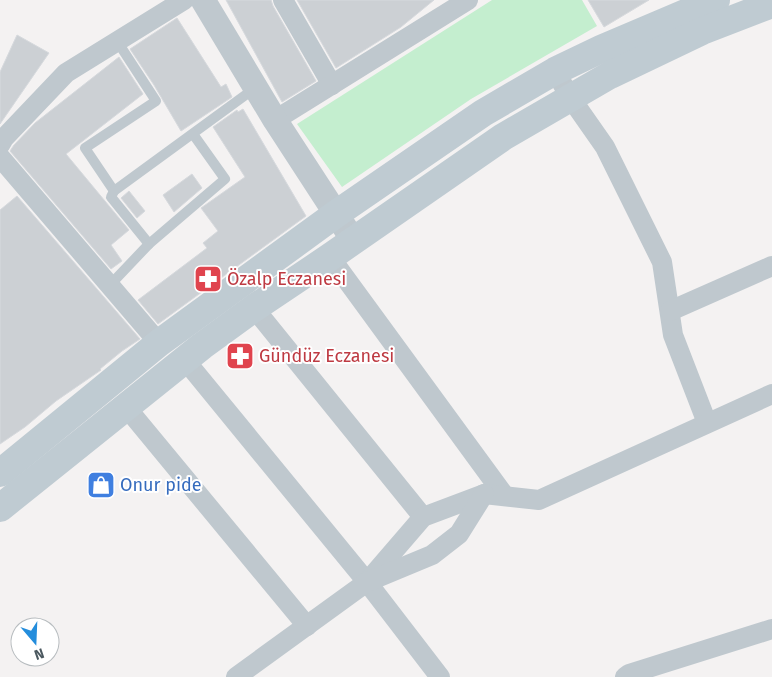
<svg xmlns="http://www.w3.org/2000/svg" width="772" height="677" font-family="'Fira Sans',sans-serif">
	<rect width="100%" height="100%" fill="#f4f2f2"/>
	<polygon fill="#c4eecf" points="492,0 582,0 597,26 471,99 342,187 297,124"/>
	<g fill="#ccd0d4" stroke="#d6d9dd">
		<polygon points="226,0 271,0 273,6 316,81 282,102"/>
		<polygon points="297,0 434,0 401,27 336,68"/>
		<polygon points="588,0 649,0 604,27"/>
		<polygon points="177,18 221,87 226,84 232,97 181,131 154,85 130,49"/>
		<polygon points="17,35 49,53 0,124 0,72"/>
		<polygon points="119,57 143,94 66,154 129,230 111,245 122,261 111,269 10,151 14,145 35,123"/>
		<polygon points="243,109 306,216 158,324 138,300 207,248 203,243 218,231 201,208 245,177 213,127 237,110 238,112"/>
		<polygon points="192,174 202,188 174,212 163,195"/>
		<polygon points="129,191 145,211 137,218 121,198"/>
		<polygon points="17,196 140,339 122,351 100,369 101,370 56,401 25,427 0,444 0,210"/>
	</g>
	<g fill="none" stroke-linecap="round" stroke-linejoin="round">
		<g stroke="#bfc8ce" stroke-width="10">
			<polyline points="117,41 156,101 85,148 114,191 255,88"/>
			<polyline points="114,191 111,197 149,244"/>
			<polyline points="110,285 149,244 225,179 193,134"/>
		</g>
		<g stroke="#bfc8ce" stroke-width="20">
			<polyline points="283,0 332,85"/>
			<polyline points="555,71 570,97 605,147 662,262 673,335 707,423"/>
			<polyline points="275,120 468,0"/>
			<polyline points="0,145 4,138 66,73 184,0"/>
			<polyline points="0,157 159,343"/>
			<polyline points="330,257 504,495"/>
			<polyline points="254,308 423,517"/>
			<polyline points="670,311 772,266"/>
			<polyline points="185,360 367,582 440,677"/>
			<polyline points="126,407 307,626"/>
			<polyline points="367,582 423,517 484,494 539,500 772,394"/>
			<polyline points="236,677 367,582 432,555 459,534 484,494"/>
			<polyline points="625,677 629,674 772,629"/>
		</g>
		<polyline stroke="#bfc8ce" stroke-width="25" points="203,0 275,120 353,240"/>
		<g stroke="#bfcbd2" stroke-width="28">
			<polyline points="0,473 159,343 336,214 483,113 555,71 601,49 716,0"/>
			<polyline points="0,508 202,346 254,308 330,257 503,137 610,75 702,31 772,4"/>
		</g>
	</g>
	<defs>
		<symbol id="pharmacy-square" viewBox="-11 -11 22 22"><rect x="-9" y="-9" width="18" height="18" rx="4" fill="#e0444e" stroke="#fff"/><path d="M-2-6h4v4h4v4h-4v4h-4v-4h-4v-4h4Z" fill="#fff"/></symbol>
		<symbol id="shop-square" viewBox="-11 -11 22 22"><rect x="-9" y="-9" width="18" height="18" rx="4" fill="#3f7fe0" stroke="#fff"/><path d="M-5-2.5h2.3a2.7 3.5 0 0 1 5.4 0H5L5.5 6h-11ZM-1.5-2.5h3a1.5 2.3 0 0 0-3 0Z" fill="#fff"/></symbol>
	</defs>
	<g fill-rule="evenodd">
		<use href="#pharmacy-square" x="192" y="263" width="32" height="32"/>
		<use href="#pharmacy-square" x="224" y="340" width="32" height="32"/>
		<use href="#shop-square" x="85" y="469" width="32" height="32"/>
	</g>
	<g text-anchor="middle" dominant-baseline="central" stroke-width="4" stroke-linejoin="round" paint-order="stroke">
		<g font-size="18" fill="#be3a42" stroke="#fff" text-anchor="start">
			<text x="227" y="279">Özalp Eczanesi</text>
			<text x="259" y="356">Gündüz Eczanesi</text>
		</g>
		<g font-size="18" fill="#366cbe" stroke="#fff" text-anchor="start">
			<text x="120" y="485">Onur pide</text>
		</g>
	</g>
	<g transform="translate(35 642) rotate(161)"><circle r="24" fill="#ffffff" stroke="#b7bcbf"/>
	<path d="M0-4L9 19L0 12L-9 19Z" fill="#248ddc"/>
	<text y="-8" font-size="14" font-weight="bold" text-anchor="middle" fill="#4b585f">N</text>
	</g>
</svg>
